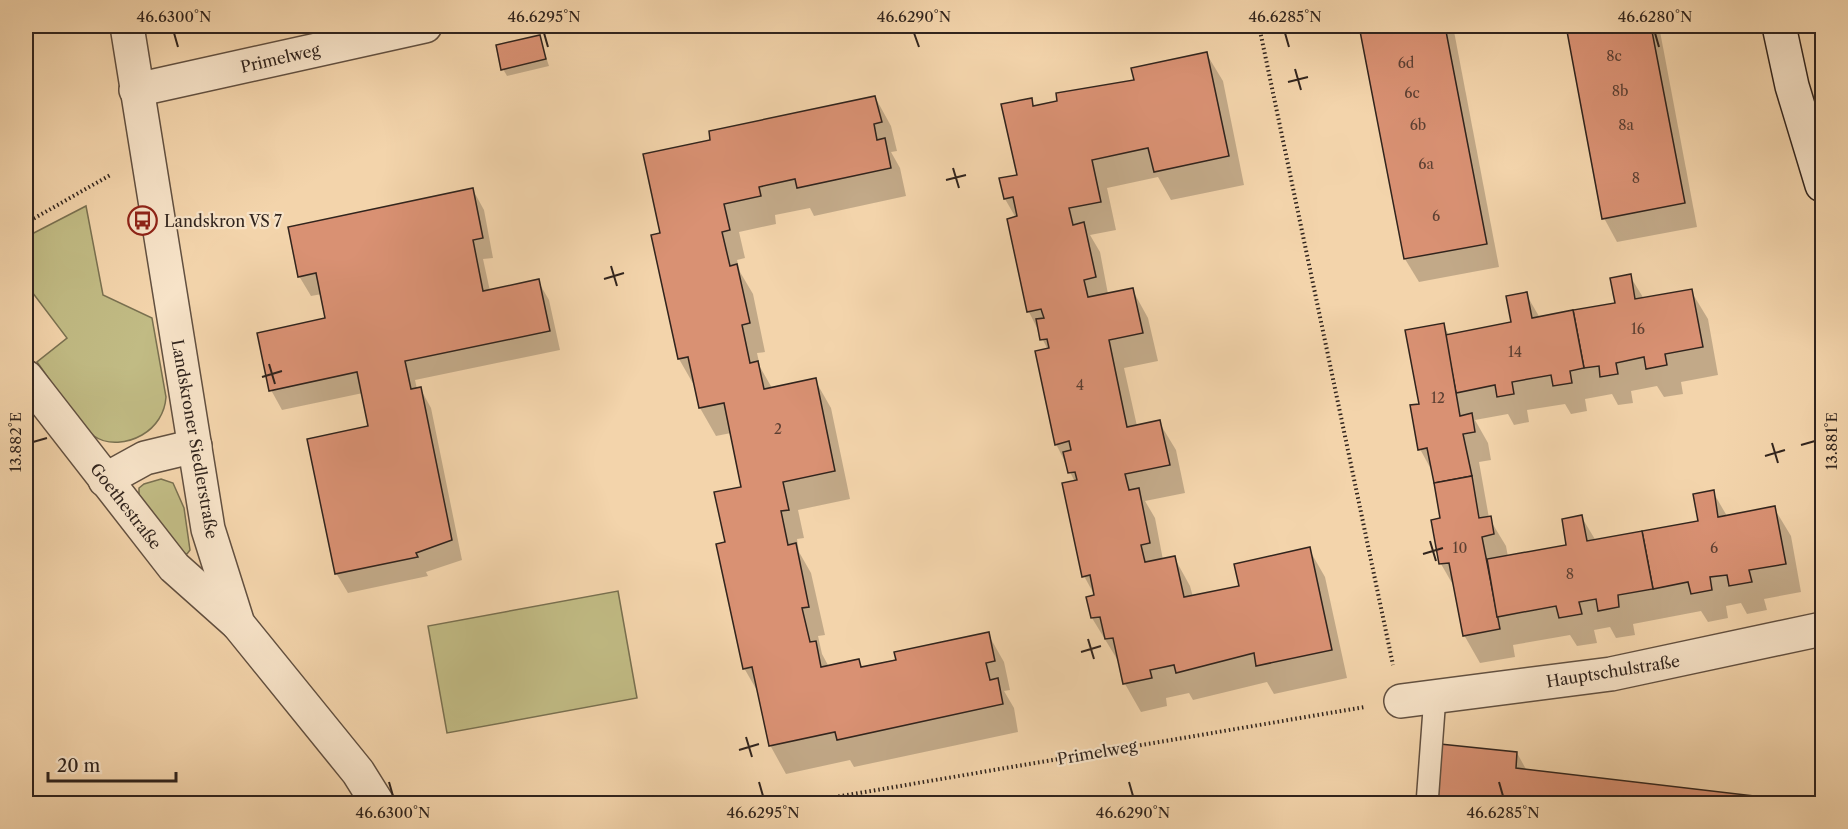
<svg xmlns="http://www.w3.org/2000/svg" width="1848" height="829" font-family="'Libre Caslon Text',serif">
	<rect width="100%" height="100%" fill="#f3d4ab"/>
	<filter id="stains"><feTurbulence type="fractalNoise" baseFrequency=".00333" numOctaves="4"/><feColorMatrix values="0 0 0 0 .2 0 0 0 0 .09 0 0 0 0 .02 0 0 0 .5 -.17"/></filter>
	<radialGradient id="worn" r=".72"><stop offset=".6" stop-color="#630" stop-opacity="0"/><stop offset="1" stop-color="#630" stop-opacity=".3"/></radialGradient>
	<g fill="#c1bb84" stroke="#797050" stroke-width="1.5">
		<path d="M86,206L103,295L152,318L166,397C165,413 156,427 142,435C128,443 108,446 94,436C81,428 49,378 37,362L67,338L26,284V237Z"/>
		<polygon points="161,479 173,483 184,508 190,550 187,554 183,553 139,496 139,488 144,484"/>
		<polygon points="618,591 637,698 447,733 428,626"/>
	</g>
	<g fill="#0003">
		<polygon points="35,26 58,26 58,28 39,32"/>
		<polygon points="1361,26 1453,26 1499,267 1419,282 1405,259"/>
		<polygon points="1567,26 1659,26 1697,227 1617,242 1604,218"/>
		<polygon points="539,36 549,66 507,76 503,69"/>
		<polygon points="1206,53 1223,81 1244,185 1171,200 1158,177 1107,188 1116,230 1090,235 1100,252 1108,294 1132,289 1148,318 1158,361 1124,368 1137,426 1159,422 1176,450 1185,493 1145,501 1155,518 1163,560 1174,557 1190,586 1193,597 1241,587 1309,549 1325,577 1347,678 1274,694 1267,682 1193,700 1189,693 1166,698 1167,706 1141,712 1125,684 1120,664 1092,618 1088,598 1095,596 1084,576 1075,482 1056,444 1048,350 1029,312 1009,220 1016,218 1005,199 1018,176 1031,99 1035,107 1136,81"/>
		<polygon points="26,65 29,89 26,89"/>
		<polygon points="875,97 891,126 897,151 891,152 900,168 906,196 814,216 810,208 775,215 776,224 739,232 745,258 737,260 740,272 753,294 765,352 757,353 760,367 772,388 815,380 831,408 850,499 798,510 804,538 797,539 799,552 811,573 825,635 818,636 822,654 829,667 858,661 863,668 988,634 1004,662 1010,690 1004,691 1014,708 1018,732 854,767 850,760 786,774 770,745 759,694 744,668 727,543 743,488 731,433 716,436 700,408 695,387 679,359 653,237 662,234 712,141"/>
		<polygon points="473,190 484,210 493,258 483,259 490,291 538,281 549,300 560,350 415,380 417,389 420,388 431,408 462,560 426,572 428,576 348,593 336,573 370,427 363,393 282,410 271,390 327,319 322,294 311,296 299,276"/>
		<polygon points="1630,276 1644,299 1691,291 1708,319 1718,375 1681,382 1683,394 1664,397 1657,386 1631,391 1633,403 1618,405 1612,394 1585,399 1587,411 1571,414 1565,404 1527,410 1529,422 1514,425 1508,414 1475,420 1488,443 1491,460 1479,462 1489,518 1506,546 1508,557 1568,546 1581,516 1596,541 1700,522 1713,492 1727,516 1774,508 1791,536 1801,592 1764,599 1767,610 1747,614 1741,603 1726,606 1728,618 1708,622 1701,611 1633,624 1635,635 1616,638 1610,627 1594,630 1597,643 1577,646 1570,635 1513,645 1515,657 1480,663 1464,635 1456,590 1441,564 1433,521 1442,519 1433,473 1420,449 1421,405 1443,325 1449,335 1513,324 1526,294 1540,318 1616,304"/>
		<polygon points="1517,753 1527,771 1822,804 1435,804"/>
	</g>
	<g fill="#d99173" stroke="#31241d" stroke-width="1.5">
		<polygon points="1359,26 1445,26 1487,244 1404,259"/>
		<polygon points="1566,26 1651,26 1685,203 1602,219"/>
		<polygon points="540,35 546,59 501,70 496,45"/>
		<polygon points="1207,52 1229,156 1154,172 1148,148 1092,160 1101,202 1069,208 1073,225 1084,222 1096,277 1084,280 1088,297 1133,288 1143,333 1109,340 1127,427 1160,420 1170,465 1125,474 1129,490 1139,488 1150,543 1141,545 1145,562 1175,556 1184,597 1239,586 1234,564 1310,547 1332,650 1256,666 1254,653 1176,673 1174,665 1150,670 1152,678 1123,684 1113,638 1105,639 1100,617 1091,618 1086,597 1094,595 1090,575 1082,577 1062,483 1077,480 1075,472 1068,473 1063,452 1071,450 1069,441 1055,445 1035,351 1049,348 1047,339 1040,340 1036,319 1044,318 1041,309 1027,312 1007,219 1017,216 1013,197 1004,199 999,178 1017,175 1001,104 1032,98 1033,106 1057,101 1056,93 1134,80 1131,68"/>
		<polygon points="875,96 882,122 874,124 877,140 885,138 891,168 797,188 795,179 759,187 761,196 724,204 730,230 722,232 730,266 737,264 750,323 742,325 750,363 758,361 764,389 816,378 835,471 783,482 789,510 781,511 788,545 796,543 809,607 802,608 810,642 816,641 821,667 859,659 861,667 896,660 894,652 989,632 995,661 986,663 990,680 998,678 1003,704 837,740 835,732 769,746 752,667 743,669 716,544 725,542 714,492 741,487 724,403 699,408 688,357 678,359 651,235 660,233 643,154 710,140 709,131"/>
		<polygon points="473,188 483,238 473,240 483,291 539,279 550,331 405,361 411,389 421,387 452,540 416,553 418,557 335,574 307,439 368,426 357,372 269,391 257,333 325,318 316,273 298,277 288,227"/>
		<polygon points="1631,274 1635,299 1692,289 1703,347 1665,354 1667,365 1646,369 1644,357 1616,363 1618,374 1600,377 1599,366 1584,368 1573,310 1615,303 1610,278"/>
		<polygon points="1527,292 1532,318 1573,310 1584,368 1570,371 1572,383 1553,386 1551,375 1512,382 1514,394 1497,397 1495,385 1456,393 1445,335 1511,322 1506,296"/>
		<polygon points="1444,323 1460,416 1472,413 1475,432 1463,434 1472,476 1434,483 1427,448 1418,450 1410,405 1419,404 1405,330"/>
		<polygon points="1472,476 1479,518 1491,516 1494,534 1482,537 1500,629 1463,636 1449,563 1439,564 1431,520 1440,518 1434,483"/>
		<polygon points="1714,490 1718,517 1775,506 1786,564 1749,570 1752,582 1729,586 1727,575 1710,577 1712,590 1691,594 1688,582 1653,589 1642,531 1698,521 1693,494"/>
		<polygon points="1582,515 1587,541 1642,531 1653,589 1618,595 1619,607 1598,611 1596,599 1579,602 1582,614 1559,618 1556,606 1497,617 1487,559 1566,545 1562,519"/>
		<polygon points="1440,744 1517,752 1516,768 1822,804 1434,804"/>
		<polygon points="26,793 42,804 26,804"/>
	</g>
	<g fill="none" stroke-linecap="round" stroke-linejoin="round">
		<defs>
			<polyline id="service" points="1427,804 1435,696"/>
			<g id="minor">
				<polyline points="127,26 208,529 238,624 358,772 378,804"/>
				<polyline points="136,90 425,26"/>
				<polyline points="26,377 174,567 238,624"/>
				<polyline points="105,480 145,458 195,446"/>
				<polyline points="1401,701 1611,674 1822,629"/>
			</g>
			<polyline id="secondary" points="1779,26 1792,86 1822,185"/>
		</defs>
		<use href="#service" stroke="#625040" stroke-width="24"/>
		<use href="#minor" stroke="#625040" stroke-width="36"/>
		<use href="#secondary" stroke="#31241d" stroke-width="36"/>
		<g stroke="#31241d" stroke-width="4" stroke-dasharray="1.5 3" stroke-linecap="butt">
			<polyline points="1259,26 1393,665"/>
			<polyline points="26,223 112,174"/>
			<polyline points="794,804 1365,707"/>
		</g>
		<use href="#service" stroke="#f7e3c8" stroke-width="21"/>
		<use href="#minor" stroke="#f7e3c8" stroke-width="33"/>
		<use href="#secondary" stroke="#f7e3c8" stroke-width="33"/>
	</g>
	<path fill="none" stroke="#31241d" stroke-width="2" d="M174,33L178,47M544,33L548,47M914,33L919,47M1285,33L1289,47M1655,33L1659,47M1295,69L1301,90M1288,82L1308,77M953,168L959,188M946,180L966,175M611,266L617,286M604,279L624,273M269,364L275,384M262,377L282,371M33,442L47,438M1772,443L1778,463M1801,445L1815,441M1765,456L1785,450M1430,541L1436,561M1423,554L1443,548M1088,639L1094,659M1081,652L1101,646M746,737L752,757M739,750L759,744M389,782L393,796M759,782L763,796M1129,782L1133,796M1499,782L1503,796"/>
	<defs>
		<symbol id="bus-ring" viewBox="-11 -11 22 22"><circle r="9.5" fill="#f7e3c8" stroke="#8f2418" stroke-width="1.5"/><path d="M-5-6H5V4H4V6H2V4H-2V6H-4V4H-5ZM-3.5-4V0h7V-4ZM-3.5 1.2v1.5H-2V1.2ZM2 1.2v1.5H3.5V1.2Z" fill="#8f2418"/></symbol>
	</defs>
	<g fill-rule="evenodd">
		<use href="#bus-ring" x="126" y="204" width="33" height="33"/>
	</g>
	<g text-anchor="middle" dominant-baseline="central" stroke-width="4.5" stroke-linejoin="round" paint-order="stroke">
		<g font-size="14" fill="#5b3f32">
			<text x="1614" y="56">8c</text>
			<text x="1406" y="63">6d</text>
			<text x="1620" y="91">8b</text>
			<text x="1412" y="93">6c</text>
			<text x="1418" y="125">6b</text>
			<text x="1626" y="125">8a</text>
			<text x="1426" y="164">6a</text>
			<text x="1636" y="178">8</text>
			<text x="1436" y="216">6</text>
			<text x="1638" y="329">16</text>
			<text x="1515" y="352">14</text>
			<text x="1080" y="385">4</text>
			<text x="1438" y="398">12</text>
			<text x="778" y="429">2</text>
			<text x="1460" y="548">10</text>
			<text x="1714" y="548">6</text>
			<text x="1570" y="574">8</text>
		</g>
		<g font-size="16" fill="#31241d" stroke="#f7e3c8">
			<text transform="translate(280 58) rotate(-13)">Primelweg</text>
			<text transform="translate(195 439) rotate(80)">Landskroner Siedlerstraße</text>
			<text transform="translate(126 506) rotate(52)">Goethestraße</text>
			<text transform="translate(1613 671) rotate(-9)">Hauptschulstraße</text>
			<text transform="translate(1097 752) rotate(-10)">Primelweg</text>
		</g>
		<g font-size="16" fill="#31241d" stroke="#f7e3c8" text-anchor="start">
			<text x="164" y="221">Landskron VS 7</text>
		</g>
	</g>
	<rect width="1848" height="829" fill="none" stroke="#f3d4ab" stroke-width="66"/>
	<path d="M48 772v9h128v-9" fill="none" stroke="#31241d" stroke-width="3"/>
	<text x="57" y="772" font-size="18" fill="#31241d" stroke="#f7e3c8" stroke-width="4.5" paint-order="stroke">20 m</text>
	<rect x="33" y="33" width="1782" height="763" fill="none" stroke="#31241d" stroke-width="2"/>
	<g font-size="15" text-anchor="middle" fill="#31241d">
		<text x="174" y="22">46.6300°N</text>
		<text x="544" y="22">46.6295°N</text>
		<text x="914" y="22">46.6290°N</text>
		<text x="1285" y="22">46.6285°N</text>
		<text x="1655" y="22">46.6280°N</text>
		<text transform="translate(1832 441) rotate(-90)" y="5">13.881°E</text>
		<text transform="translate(16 442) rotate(-90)" y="5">13.882°E</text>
		<text x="393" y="818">46.6300°N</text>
		<text x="763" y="818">46.6295°N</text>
		<text x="1133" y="818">46.6290°N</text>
		<text x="1503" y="818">46.6285°N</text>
	</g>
	<rect width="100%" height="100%" filter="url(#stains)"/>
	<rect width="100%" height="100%" fill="url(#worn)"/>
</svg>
